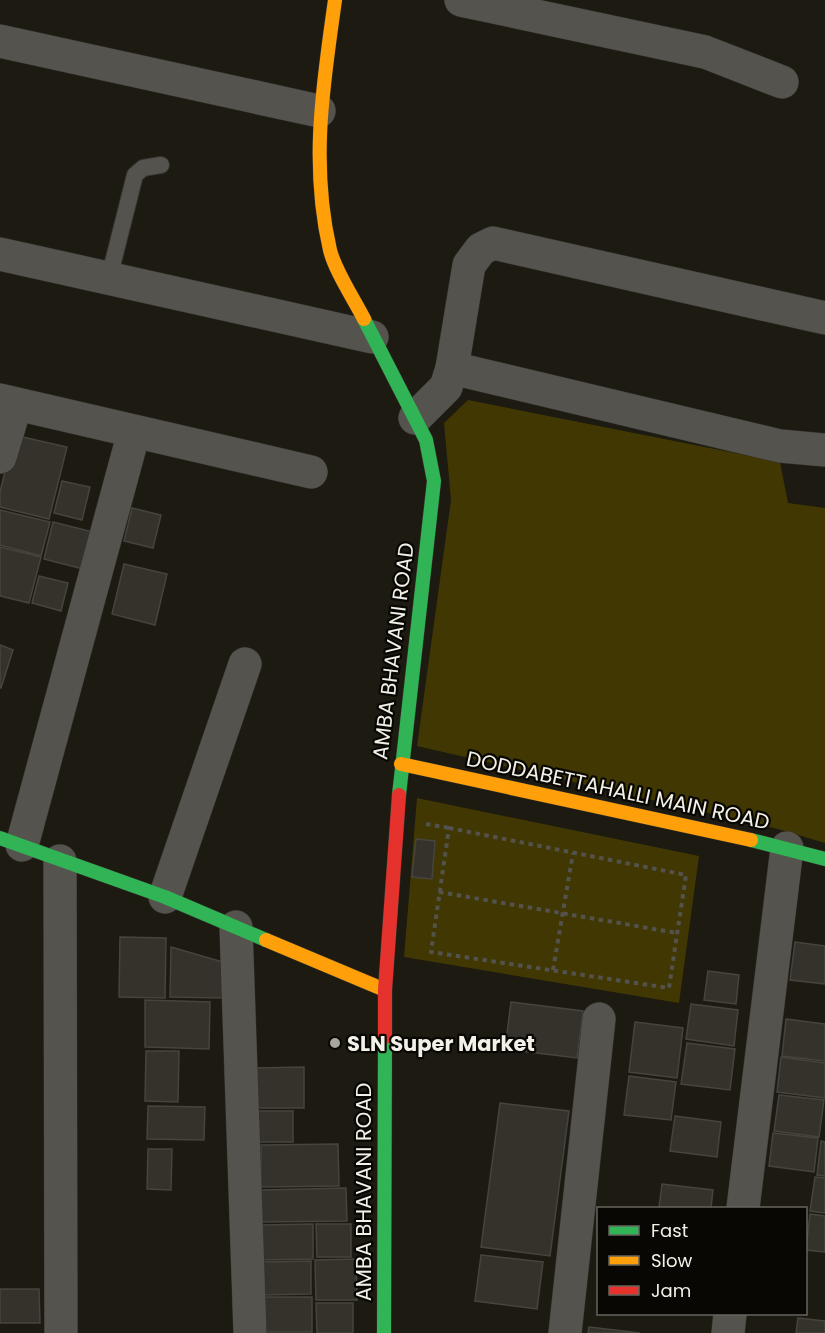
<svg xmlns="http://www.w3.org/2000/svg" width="825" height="1333" font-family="Poppins,sans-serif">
	<rect width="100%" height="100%" fill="#1c1a11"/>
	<g fill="#413702">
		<polygon points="468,400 780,462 788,503 825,508 825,843 778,829 417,746 451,500 444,423"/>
		<polygon points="417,798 699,856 679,1003 404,957"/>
	</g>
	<g fill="#34322b" stroke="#46443d" stroke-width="1.5">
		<polygon points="14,435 67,447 49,519 0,507 0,492"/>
		<polygon points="62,481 90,487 82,520 54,513"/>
		<polygon points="132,508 161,515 153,548 124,541"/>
		<polygon points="0,510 50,522 41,556 0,545"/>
		<polygon points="53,522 101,534 91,571 44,559"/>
		<polygon points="0,547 41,557 29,603 0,596"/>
		<polygon points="124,564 167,574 155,625 112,614"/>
		<polygon points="39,576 68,583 61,611 32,603"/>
		<polygon points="0,645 13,650 1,688 0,688"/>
		<polygon points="416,839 435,841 432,879 412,877"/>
		<polygon points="120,937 166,938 165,998 119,997"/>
		<polygon points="795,942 825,946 825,984 790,980"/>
		<polygon points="171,947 223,962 222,998 170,997"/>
		<polygon points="708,971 739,975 736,1004 704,1000"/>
		<polygon points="145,1000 210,1002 209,1049 145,1047"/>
		<polygon points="511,1002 583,1011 577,1058 505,1049"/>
		<polygon points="691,1004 738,1010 734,1046 686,1039"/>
		<polygon points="786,1019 825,1024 825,1061 782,1056"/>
		<polygon points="635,1022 683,1028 677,1078 629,1072"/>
		<polygon points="687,1043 735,1049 730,1090 681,1084"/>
		<polygon points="146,1051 179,1051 178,1102 145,1101"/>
		<polygon points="781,1057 825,1063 825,1098 777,1092"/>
		<polygon points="304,1067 304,1108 256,1108 256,1068"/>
		<polygon points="629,1076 676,1082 671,1120 624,1115"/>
		<polygon points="779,1095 824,1100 819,1137 774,1131"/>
		<polygon points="500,1103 569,1111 550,1256 481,1247"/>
		<polygon points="148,1106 205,1107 204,1140 147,1139"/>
		<rect x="258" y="1111" width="35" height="31"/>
		<polygon points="675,1116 721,1122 717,1157 670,1151"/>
		<polygon points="773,1133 818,1138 814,1172 769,1166"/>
		<polygon points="821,1141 825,1142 825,1176 817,1175"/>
		<polygon points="338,1144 339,1186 261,1187 261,1145"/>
		<polygon points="148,1149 172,1149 171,1190 147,1189"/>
		<polygon points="815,1177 825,1178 825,1213 810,1211"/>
		<polygon points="662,1184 713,1190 711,1208 659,1208"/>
		<polygon points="346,1188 347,1221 261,1222 261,1190"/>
		<polygon points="810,1214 825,1216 825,1252 806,1250"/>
		<polygon points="313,1224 313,1259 262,1260 261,1225"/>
		<polygon points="316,1224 351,1224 351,1257 317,1257"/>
		<polygon points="481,1255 543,1262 537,1309 475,1301"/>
		<polygon points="356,1259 357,1300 316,1300 315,1260"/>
		<polygon points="311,1261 311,1294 262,1295 262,1262"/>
		<polygon points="0,1289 39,1289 40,1323 0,1323"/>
		<rect x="262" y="1297" width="50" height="35"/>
		<polygon points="316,1303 353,1303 353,1333 317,1333"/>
		<polygon points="798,1318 825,1321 825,1333 796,1333"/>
		<polygon points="589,1327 640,1333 588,1333"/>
	</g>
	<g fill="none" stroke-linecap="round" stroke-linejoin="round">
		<defs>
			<polyline id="lane" points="109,278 135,175 143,168 161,165"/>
			<g id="street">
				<polyline points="461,0 705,52 782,82"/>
				<polyline points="0,41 319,111"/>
				<polyline points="0,254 372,337"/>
				<polyline points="452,368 780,446 825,450"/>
				<polyline points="0,400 311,472"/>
				<polyline points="415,418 446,387 452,368 469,265 481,249 493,243 825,318"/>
				<polyline points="0,457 16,404"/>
				<polyline points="22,845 134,432"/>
				<polyline points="60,861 61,1333"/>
				<polyline points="165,897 245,664"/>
				<polyline points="236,927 250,1333"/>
				<polyline points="743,1208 787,848"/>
				<polyline points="565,1333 599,1019"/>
				<polyline points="728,1333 730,1314"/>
			</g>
			<g id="fast">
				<polyline points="364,319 426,440 434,481 399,795"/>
				<polyline points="0,838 165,897 266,940"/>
				<polyline points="751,840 825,859"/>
				<polyline points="384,1333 385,1037"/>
			</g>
			<g id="slow">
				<path d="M335,0C323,85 310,164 330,250C335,271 354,299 364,319"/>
				<polyline points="401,764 751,840"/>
				<polyline points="266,940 385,990"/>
			</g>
			<polyline id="jam" points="385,1037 385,990 399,795"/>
		</defs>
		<use href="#lane" stroke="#34332d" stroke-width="18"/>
		<use href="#street" stroke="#34332d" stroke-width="34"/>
		<use href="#fast" stroke="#34332d" stroke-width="15"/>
		<use href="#slow" stroke="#34332d" stroke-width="15"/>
		<use href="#jam" stroke="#34332d" stroke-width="15"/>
		<g stroke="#53524c" stroke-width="4" stroke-dasharray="4.5 4.5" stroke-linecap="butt">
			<polyline points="426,824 449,828"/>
			<polygon points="449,828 686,875 669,988 431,952"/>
			<polyline points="439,892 677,933"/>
			<polyline points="553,970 573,853"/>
		</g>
		<use href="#lane" stroke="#55534d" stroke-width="16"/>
		<use href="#street" stroke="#55534d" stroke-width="33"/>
		<use href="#fast" stroke="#30b455" stroke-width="14"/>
		<use href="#slow" stroke="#ff9f0a" stroke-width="14"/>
		<use href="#jam" stroke="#e5322d" stroke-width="14"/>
	</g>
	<circle fill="#a8a69c" stroke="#080703" stroke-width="2" cx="335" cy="1043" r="6"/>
	<g text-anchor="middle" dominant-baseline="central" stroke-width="4.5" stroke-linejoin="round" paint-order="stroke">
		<g font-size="21" fill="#f3f1e7" stroke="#080703">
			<text transform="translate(393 651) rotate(-83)">AMBA BHAVANI ROAD</text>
			<text transform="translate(618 790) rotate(12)">DODDABETTAHALLI MAIN ROAD</text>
			<text transform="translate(363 1192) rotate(-90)">AMBA BHAVANI ROAD</text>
		</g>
		<g font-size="21" font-weight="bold" fill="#f3f1e7" stroke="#080703" text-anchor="start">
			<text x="347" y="1043">SLN Super Market</text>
		</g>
	</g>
	<rect x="597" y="1207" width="210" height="108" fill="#080703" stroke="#66655e" stroke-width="1.5"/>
	<rect x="609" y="1226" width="30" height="9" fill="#30b455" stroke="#66655e" stroke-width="1.5"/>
	<text x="651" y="1237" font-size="18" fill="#f3f1e7">Fast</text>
	<rect x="609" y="1256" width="30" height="9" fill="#ff9f0a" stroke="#66655e" stroke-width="1.5"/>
	<text x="651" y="1267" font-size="18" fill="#f3f1e7">Slow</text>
	<rect x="609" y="1286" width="30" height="9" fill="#e5322d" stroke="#66655e" stroke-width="1.5"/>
	<text x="651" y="1297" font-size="18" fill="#f3f1e7">Jam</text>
</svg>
